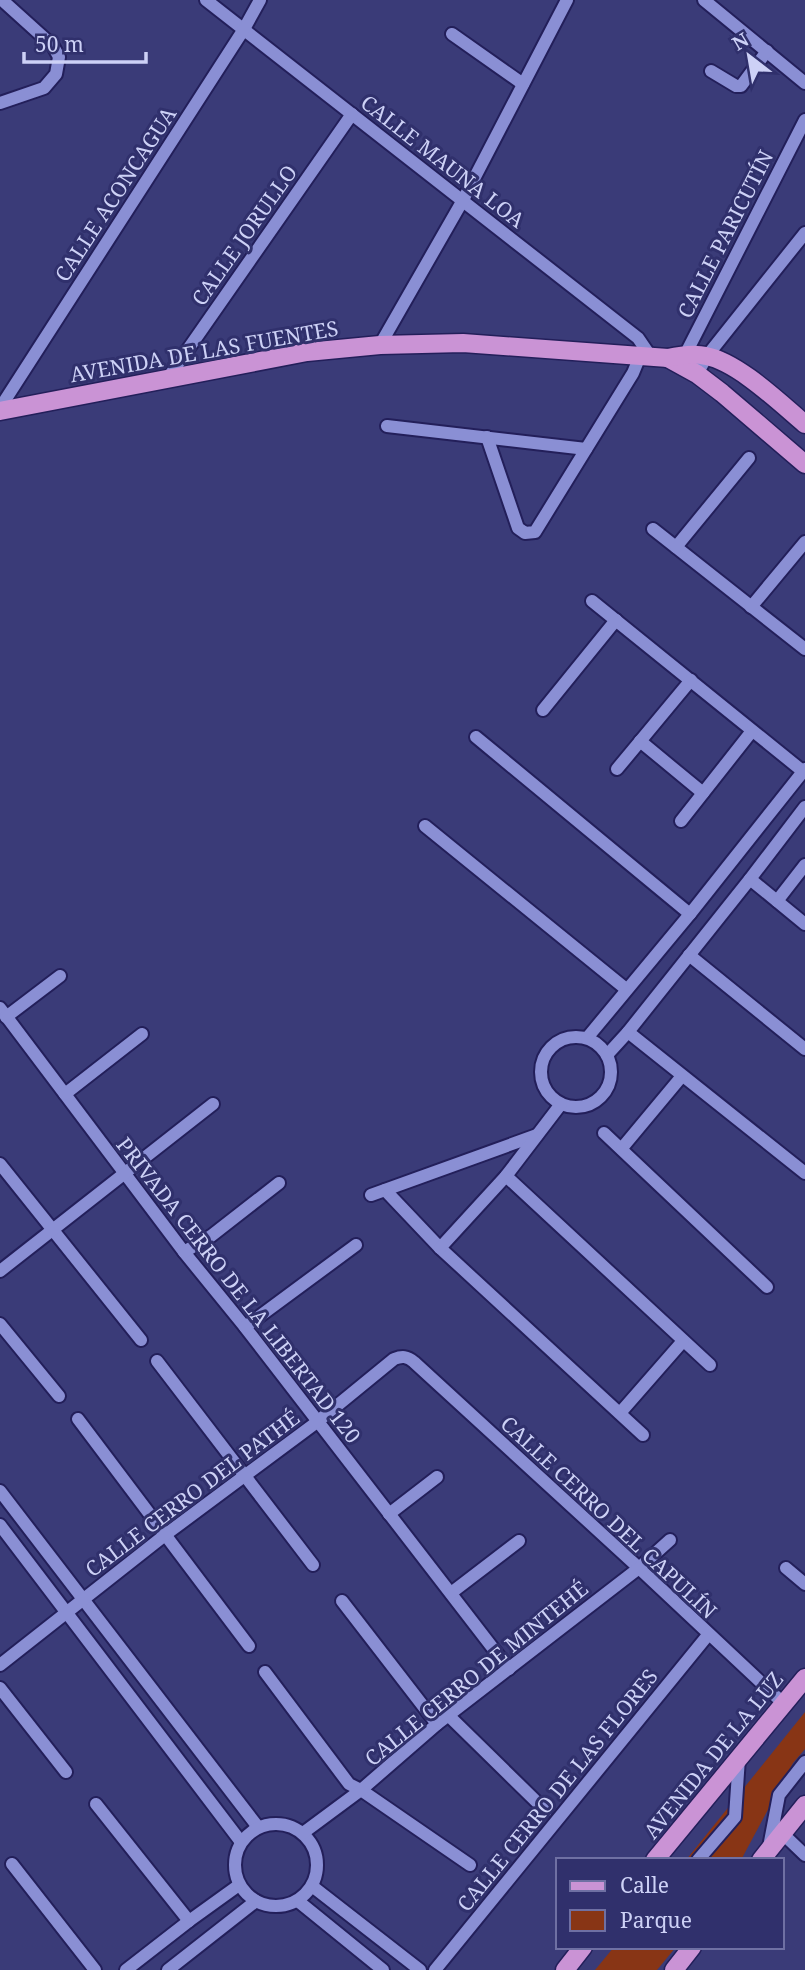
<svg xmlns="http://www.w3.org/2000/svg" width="805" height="1970" font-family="'Noto Serif',serif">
	<rect width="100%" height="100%" fill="#3a3b78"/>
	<g fill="#883515">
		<polygon points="805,1712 805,1749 793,1763 741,1860 686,1860"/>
		<polygon points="614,1947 676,1947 657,1970 595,1970"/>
	</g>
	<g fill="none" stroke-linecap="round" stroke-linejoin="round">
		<defs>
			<g id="minor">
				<polyline points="206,0 638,338 651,357"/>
				<polyline points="704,0 805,83"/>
				<polyline points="452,34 523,84"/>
				<polyline points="711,71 736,86 741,86 767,51"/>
				<polyline points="0,103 44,88 56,74 59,57 53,46 2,0"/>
				<polyline points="380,345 463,200 567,0"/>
				<polyline points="683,359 805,120"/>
				<polyline points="697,374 707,356 805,233"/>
				<polyline points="168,378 352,114"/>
				<polyline points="0,408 244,29 260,0"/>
				<polyline points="387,426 586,449"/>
				<polyline points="487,437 518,528 525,533 535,532 633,373 640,356"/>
				<polyline points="653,529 805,649"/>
				<polyline points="676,547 749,458"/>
				<polyline points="592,601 805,773"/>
				<polyline points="751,607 805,542"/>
				<polyline points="543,710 616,620"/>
				<polyline points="476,737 690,914"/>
				<polyline points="640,741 703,793"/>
				<polyline points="617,769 691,680"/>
				<polyline points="681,821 752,731"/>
				<polyline points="425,826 626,989"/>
				<polyline points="750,879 805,924"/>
				<polyline points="777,901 805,865"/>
				<polyline points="689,955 805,1049"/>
				<polyline points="0,1008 184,1252 245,1327 509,1669"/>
				<polyline points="6,1017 60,976"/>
				<polyline points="628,1032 805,1173"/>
				<circle cx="576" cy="1072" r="35"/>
				<polyline points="587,1038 690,914 805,769"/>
				<polyline points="607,1055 628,1032 750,879 805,807"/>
				<polyline points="65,1094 142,1034"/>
				<polyline points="604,1133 767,1287"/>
				<polyline points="622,1148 682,1076"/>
				<polyline points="0,1164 141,1340"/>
				<polyline points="506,1176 710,1365"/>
				<polyline points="385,1190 440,1248 643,1435"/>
				<polyline points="371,1195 537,1135"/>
				<polyline points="440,1248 506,1176 561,1104"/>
				<polyline points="184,1252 211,1236 279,1183"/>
				<polyline points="0,1271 213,1104"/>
				<polyline points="0,1324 59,1396"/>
				<polyline points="245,1327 356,1245"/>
				<polyline points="157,1361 313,1565"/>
				<polyline points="620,1413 683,1341"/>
				<polyline points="78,1419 249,1646"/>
				<polyline points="0,1491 258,1827"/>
				<polyline points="389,1514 437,1477"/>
				<polyline points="0,1525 241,1842"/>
				<polyline points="786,1568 805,1584"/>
				<polyline points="451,1593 519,1541"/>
				<polyline points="342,1601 437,1724"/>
				<path d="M0,1665L165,1535L317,1422L394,1359C402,1356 407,1356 414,1362L639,1568L784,1704"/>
				<polyline points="265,1672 349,1784 361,1790 470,1865"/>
				<polyline points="0,1688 66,1772"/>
				<polyline points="448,1715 546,1811"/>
				<polyline points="96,1804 189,1921"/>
				<circle cx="276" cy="1865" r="41"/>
				<polyline points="303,1833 361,1790 437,1724 639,1568 670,1540"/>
				<polyline points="782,1833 805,1855"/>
				<polyline points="769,1847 779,1795 805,1762"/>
				<polyline points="698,1860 735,1817 739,1758"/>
				<polyline points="12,1864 95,1970"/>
				<polyline points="312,1886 420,1970"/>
				<polyline points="298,1901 383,1970"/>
				<polyline points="126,1970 189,1921 239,1885"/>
				<polyline points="168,1970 256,1901"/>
				<polyline points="435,1970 708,1635"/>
			</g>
			<g id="major">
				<polyline points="668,358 697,374 722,393 805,464"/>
				<path d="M0,411L307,352L380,345L463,343L668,358C681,355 694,353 706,356C738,362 780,403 805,424"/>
				<polyline points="655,1860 805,1678"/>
				<polyline points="761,1860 805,1805"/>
				<polyline points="565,1970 583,1947"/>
				<polyline points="674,1970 692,1947"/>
			</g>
		</defs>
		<use href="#minor" stroke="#231f5a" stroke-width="16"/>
		<use href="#major" stroke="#231f5a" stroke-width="21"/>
		<use href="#minor" stroke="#8a8fd4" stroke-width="12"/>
		<use href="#major" stroke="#ca93d5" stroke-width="18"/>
	</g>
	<g text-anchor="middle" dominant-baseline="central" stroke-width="6" stroke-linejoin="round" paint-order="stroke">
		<g font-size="21" fill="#cdd1f6" stroke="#30306c">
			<text transform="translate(443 161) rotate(38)">CALLE MAUNA LOA</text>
			<text transform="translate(115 194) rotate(-57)">CALLE ACONCAGUA</text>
			<text transform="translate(725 234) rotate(-63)">CALLE PARICUTÍN</text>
			<text transform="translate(244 235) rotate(-55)">CALLE JORULLO</text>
			<text transform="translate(204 351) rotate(-10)">AVENIDA DE LAS FUENTES</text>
			<text transform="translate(239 1290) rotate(52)">PRIVADA CERRO DE LA LIBERTAD 120</text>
			<text transform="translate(192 1493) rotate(-37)">CALLE CERRO DEL PATHÉ</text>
			<text transform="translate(609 1517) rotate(43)">CALLE CERRO DEL CAPULÍN</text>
			<text transform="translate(476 1673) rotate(-39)">CALLE CERRO DE MINTEHÉ</text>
			<text transform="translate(713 1755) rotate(-51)">AVENIDA DE LA LUZ</text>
			<text transform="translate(557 1790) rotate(-51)">CALLE CERRO DE LAS FLORES</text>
		</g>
	</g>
	<rect x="556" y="1858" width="228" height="91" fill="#30306c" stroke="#6f70a3" stroke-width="2"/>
	<rect x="570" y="1881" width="35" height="10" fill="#ca93d5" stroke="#6f70a3" stroke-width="2"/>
	<text x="620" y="1893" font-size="21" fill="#cdd1f6">Calle</text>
	<rect x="570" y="1910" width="35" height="21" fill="#883515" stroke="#6f70a3" stroke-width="2"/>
	<text x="620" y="1928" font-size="21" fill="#cdd1f6">Parque</text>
	<g transform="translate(749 56) rotate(329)" stroke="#30306c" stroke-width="5" paint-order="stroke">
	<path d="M0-5L12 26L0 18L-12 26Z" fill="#cdd1f6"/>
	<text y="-10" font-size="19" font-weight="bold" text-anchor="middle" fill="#cdd1f6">N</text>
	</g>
	<path d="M24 52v10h122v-10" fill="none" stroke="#cdd1f6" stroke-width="3.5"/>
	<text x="35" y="52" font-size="21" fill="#cdd1f6" stroke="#30306c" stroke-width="5" paint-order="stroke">50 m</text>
</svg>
